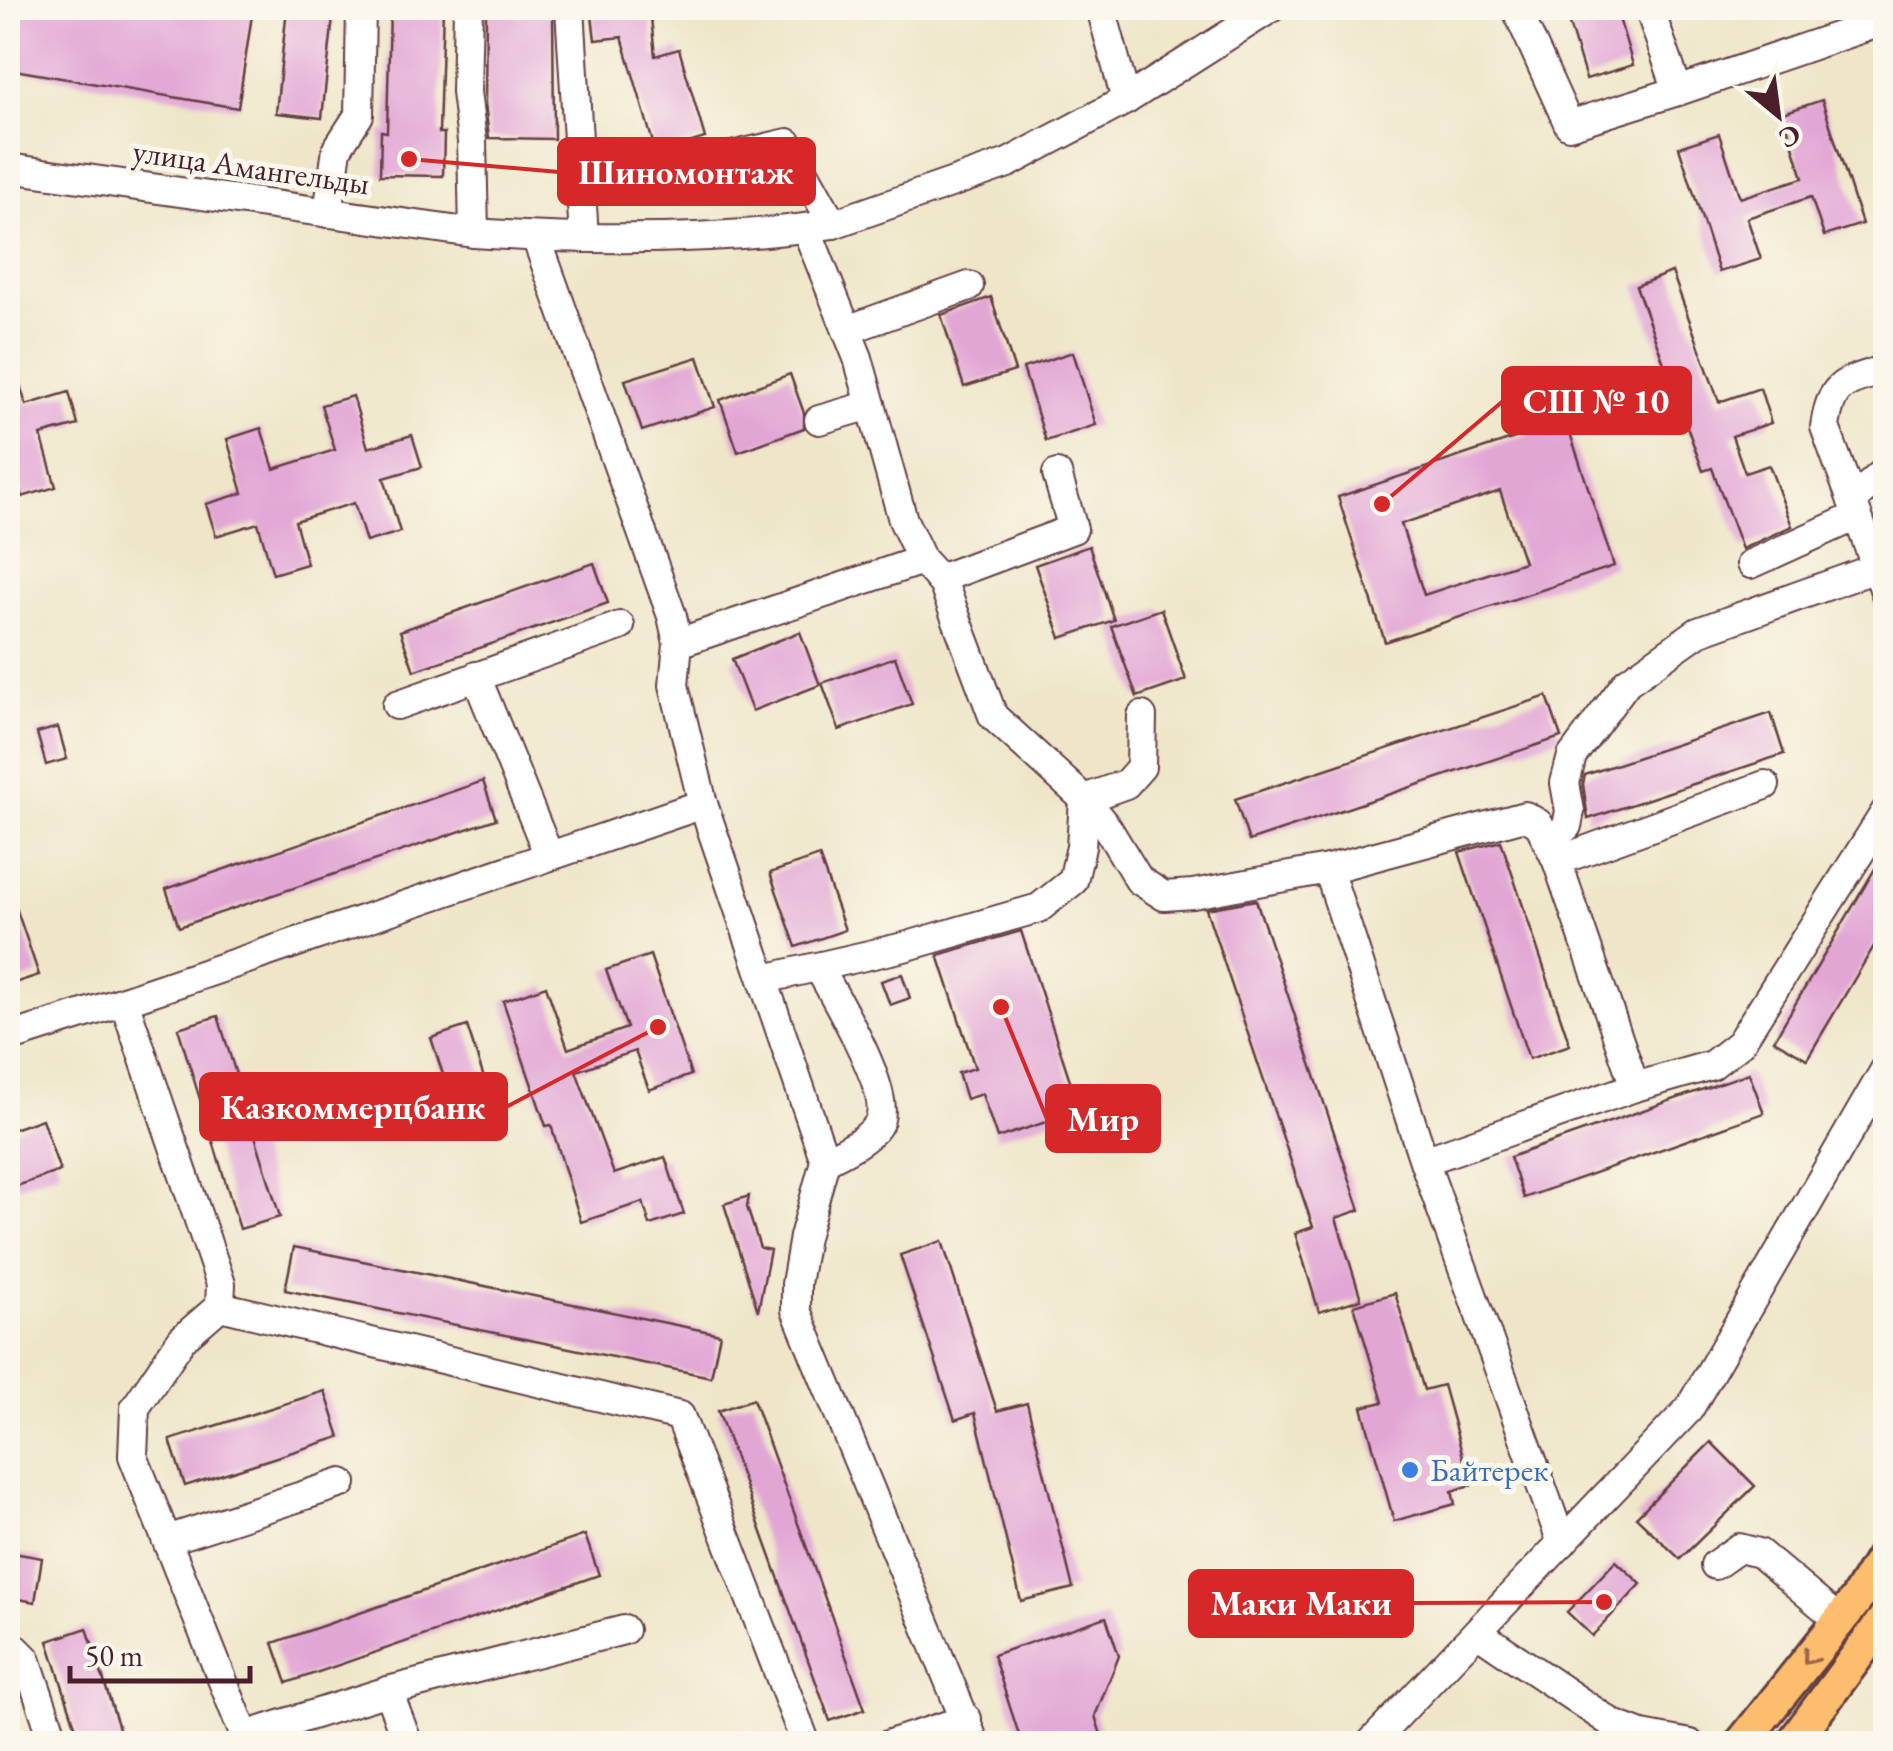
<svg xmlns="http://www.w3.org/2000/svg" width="1893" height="1751" font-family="'EB Garamond',serif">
	<rect width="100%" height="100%" fill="#fbf7ec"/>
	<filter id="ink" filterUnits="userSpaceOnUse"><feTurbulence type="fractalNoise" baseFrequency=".01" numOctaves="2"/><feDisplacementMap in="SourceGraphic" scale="20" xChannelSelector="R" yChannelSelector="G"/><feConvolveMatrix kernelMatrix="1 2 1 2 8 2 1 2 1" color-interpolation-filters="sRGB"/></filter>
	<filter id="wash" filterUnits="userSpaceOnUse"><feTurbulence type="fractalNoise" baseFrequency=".0048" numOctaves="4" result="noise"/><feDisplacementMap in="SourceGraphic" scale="40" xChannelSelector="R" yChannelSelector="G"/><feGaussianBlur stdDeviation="2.25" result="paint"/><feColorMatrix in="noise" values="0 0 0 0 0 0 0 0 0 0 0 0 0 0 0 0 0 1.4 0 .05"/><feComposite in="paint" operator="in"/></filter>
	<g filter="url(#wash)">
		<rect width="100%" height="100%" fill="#efe6c9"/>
		<g id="blocks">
			<g fill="#e2a6d5" fill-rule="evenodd">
				<polygon points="8,8 253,8 238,108 8,69"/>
				<polygon points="287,8 334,8 322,118 276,113"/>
				<polygon points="390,8 443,8 439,133 444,133 443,176 380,175 381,131 387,132"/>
				<polygon points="486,8 553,8 554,139 489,138 485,103"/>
				<polygon points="591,8 650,8 655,56 679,49 705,138 656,153 622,37 595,40"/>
				<polygon points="1564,8 1616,8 1633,65 1586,79"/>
				<polygon points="1822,100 1862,224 1824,236 1811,197 1747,218 1761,259 1719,272 1679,147 1719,134 1740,198 1803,178 1783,113"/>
				<polygon points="1672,272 1719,402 1760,388 1771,423 1732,436 1745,473 1769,465 1792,526 1742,549 1712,468 1703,471 1636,286"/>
				<polygon points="991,297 1015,371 964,387 941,315"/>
				<polygon points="1073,352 1096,425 1046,441 1023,368"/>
				<polygon points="698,357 715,407 642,431 625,380"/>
				<polygon points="13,360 26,405 69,392 78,425 41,435 56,487 22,497 8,445 8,361"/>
				<polygon points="790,374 804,413 804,428 738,452 720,400"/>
				<polygon points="353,396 368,448 412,435 422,467 384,478 400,532 366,542 354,503 295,521 307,564 273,574 258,523 216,536 206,504 243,493 227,439 261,428 274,469 335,450 321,405"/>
				<path d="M1566,421L1614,566L1385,642L1338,497ZM1500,491L1524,562L1424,595L1401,524Z"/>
				<polygon points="1089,546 1114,620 1061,638 1035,565"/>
				<polygon points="594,563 608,603 414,671 400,631"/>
				<polygon points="1161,609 1186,680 1137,697 1111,626"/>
				<polygon points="800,632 820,685 752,711 732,659"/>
				<polygon points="895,657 912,704 839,730 822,683"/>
				<polygon points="1547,696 1561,737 1249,841 1235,799"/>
				<polygon points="1771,713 1784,754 1588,819 1583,784 1585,775"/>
				<polygon points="58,727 67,759 46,765 37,733"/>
				<polygon points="483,781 496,819 179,927 166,889"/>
				<polygon points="1501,841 1570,1045 1529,1059 1459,852"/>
				<polygon points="1886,850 1886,926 1807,1059 1774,1040"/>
				<polygon points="819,856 845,930 796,947 770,873"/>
				<polygon points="8,893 11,893 39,975 8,985"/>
				<polygon points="1256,900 1360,1210 1336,1218 1361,1299 1319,1312 1295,1233 1313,1227 1206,909"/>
				<polygon points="1021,931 1080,1111 997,1138 982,1094 966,1099 958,1073 975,1068 938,955"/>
				<polygon points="650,955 691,1075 649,1090 635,1051 576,1071 614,1174 665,1157 684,1214 650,1225 643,1202 581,1222 551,1125 546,1126 503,1001 546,986 568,1049 627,1028 606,970"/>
				<polygon points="902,974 910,998 890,1005 881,981"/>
				<polygon points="218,1016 280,1217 240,1229 178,1028"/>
				<polygon points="467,1026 499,1124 463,1135 431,1038"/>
				<polygon points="1749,1073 1764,1113 1524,1198 1510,1157"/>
				<polygon points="42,1119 60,1171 8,1189 8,1131"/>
				<polygon points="749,1196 747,1207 760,1248 770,1250 758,1311 724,1204"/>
				<polygon points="942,1241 997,1411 1027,1403 1073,1588 1021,1601 975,1413 955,1420 900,1255"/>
				<polygon points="294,1247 720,1334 711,1377 285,1290"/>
				<polygon points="1395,1293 1424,1390 1443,1385 1471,1485 1452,1491 1455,1504 1394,1521 1362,1407 1383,1402 1354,1305"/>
				<polygon points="325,1391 340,1437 185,1486 170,1440"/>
				<polygon points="753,1399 865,1709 830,1721 718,1411"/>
				<polygon points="1711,1442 1755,1486 1680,1559 1636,1517"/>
				<polygon points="585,1535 599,1575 287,1683 273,1643"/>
				<polygon points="8,1552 42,1558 35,1602 8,1597"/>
				<polygon points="1616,1561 1641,1584 1592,1636 1567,1612"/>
				<polygon points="1106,1617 1119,1656 1095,1716 1104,1744 1022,1744 993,1655"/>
				<polygon points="87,1628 124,1744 81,1744 48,1641"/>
			</g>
		</g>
	</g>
	<g filter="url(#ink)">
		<use href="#blocks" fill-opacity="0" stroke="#633d43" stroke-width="2.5"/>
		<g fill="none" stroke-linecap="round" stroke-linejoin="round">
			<defs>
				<g id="minor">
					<polyline points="468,8 466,92 472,141 474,233"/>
					<polyline points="570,8 584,238"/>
					<polyline points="1101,8 1126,100"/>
					<polyline points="1516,8 1569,125 1678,91 1886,20"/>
					<polyline points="1649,8 1678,91"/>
					<polyline points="710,161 788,143 833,224"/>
					<path d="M8,168L474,233C593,241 715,242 833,224L1008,163L1126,100L1271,8"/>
					<polyline points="328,213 337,149 359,115 361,8"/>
					<polyline points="806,228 858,358 903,520 922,560 943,583 993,716 1084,799 1108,829 1139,880 1164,896 1193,894 1328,869"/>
					<polyline points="847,330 969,286"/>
					<path d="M1886,369C1844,383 1832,380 1825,427L1886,594"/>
					<polyline points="819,420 871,405"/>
					<polyline points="1852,501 1886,470"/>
					<polyline points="1751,564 1857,516"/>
					<polyline points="939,579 1073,529 1057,474"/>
					<polyline points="678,643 922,560"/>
					<polyline points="476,676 549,856"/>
					<polyline points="397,705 620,626"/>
					<polyline points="703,804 825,1161 804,1237 796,1284 796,1310 975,1744"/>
					<polyline points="1549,843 1567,826 1570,811 1565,783 1572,756 1627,682 1698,632 1876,568"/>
					<polyline points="1557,861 1765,785"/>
					<path d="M819,968C834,996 897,1098 877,1126C866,1141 842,1152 825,1161"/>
					<polyline points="764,979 904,947 1039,908 1073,881 1081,847 1084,799 1126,784 1141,767 1142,716"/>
					<polyline points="124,1001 703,804 674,685 678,643 672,616 536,237"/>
					<polyline points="8,1038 124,1001 221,1284 220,1306 182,1339 135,1408 133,1456 248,1744"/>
					<polyline points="1635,1087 1712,1065 1740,1043 1886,811"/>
					<polyline points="1424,1161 1635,1087 1557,861 1539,824 1525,816 1328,869 1424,1161 1562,1543"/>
					<polyline points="220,1306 680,1416 806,1744"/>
					<polyline points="167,1540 342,1483"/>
					<polyline points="1715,1565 1739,1548 1759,1553 1839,1620"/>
					<polyline points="1477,1632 1613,1724 1642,1735 1690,1744"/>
					<polyline points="8,1641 26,1659 55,1744"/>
					<polyline points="388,1691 624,1630"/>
					<polyline points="245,1736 388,1691 408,1744"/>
					<polyline points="890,1744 967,1719"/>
					<polyline points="1370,1744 1689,1409 1886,1068"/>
				</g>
				<g id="major">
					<polyline points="1741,1744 1856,1600 1886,1551"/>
					<polyline points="1792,1744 1886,1617"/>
				</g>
			</defs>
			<use href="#minor" stroke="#633d43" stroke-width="32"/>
			<use href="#major" stroke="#633d43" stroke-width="38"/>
			<use href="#minor" stroke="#fff" stroke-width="28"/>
			<use href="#major" stroke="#fcbd6e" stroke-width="32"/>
		</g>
		<defs><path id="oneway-chevron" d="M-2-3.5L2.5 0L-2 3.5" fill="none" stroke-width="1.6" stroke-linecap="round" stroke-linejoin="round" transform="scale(2.5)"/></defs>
		<use stroke="#9a6649" href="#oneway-chevron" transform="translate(1809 1658) rotate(129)"/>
	</g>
	<circle fill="#3f7fe0" stroke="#fbf7ec" stroke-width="4" cx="1410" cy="1470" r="10"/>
	<g text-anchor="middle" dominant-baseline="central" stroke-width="10" stroke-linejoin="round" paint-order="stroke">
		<g font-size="32" fill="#4a1f2b" stroke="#fbf7ec">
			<text transform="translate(251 167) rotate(8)">улица Амангельды</text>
		</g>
		<g font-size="32" fill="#366cbe" stroke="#fbf7ec" text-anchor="start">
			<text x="1430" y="1470">Байтерек</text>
		</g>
	</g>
	<path fill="none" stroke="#d62828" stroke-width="4" d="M409 159L559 172M1382 504L1503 401M658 1027L506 1107M1001 1007L1047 1119M1604 1602L1412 1603"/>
	<g fill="#d62828" stroke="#fbf7ec" stroke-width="4">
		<circle cx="409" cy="159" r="10"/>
		<circle cx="1382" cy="504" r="10"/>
		<circle cx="658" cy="1027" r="10"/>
		<circle cx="1001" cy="1007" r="10"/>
		<circle cx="1604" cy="1602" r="10"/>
	</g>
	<g fill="#d62828" stroke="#d62828" stroke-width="4">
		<rect x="559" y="139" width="255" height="65" rx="10"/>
		<rect x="1503" y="368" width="187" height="65" rx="10"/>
		<rect x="201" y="1074" width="305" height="65" rx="10"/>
		<rect x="1047" y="1086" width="112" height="65" rx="10"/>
		<rect x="1190" y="1571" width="222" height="65" rx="10"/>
	</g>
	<g font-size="35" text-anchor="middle" font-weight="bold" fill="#fff">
		<text x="686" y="184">Шиномонтаж</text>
		<text x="1596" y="413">СШ № 10</text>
		<text x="353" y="1119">Казкоммерцбанк</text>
		<text x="1103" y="1131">Мир</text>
		<text x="1301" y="1615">Маки Маки</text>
	</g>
	<rect width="1893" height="1751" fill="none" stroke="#fbf7ec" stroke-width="40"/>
	<g transform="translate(1778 115) rotate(151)" stroke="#fbf7ec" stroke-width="8" paint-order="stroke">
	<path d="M0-8L18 38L0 25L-18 38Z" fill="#4a1f2b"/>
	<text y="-15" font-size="28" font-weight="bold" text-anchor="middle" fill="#4a1f2b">С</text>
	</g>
	<path d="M70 1666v15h180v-15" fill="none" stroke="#4a1f2b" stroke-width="5"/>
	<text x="85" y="1666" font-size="30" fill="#4a1f2b" stroke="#fbf7ec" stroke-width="8" paint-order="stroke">50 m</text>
</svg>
